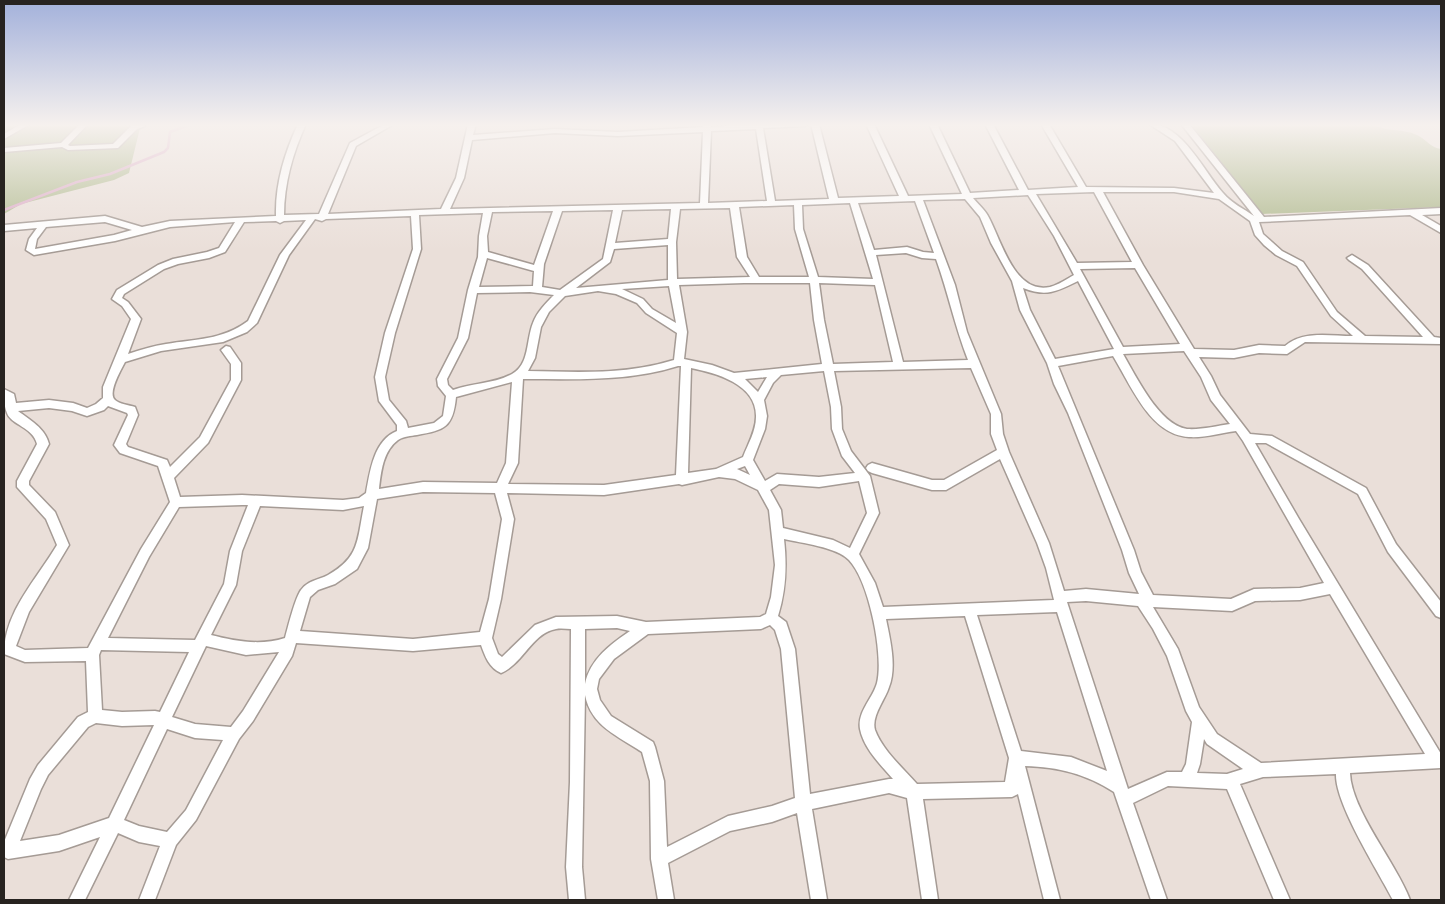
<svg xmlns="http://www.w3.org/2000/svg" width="1445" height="904" font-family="'Crimson Pro',serif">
	<rect width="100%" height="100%" fill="#eadfd9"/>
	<g fill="#b1bb90">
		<polygon points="4,124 141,124 129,173 114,180 21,204 4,214"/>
		<path d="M1191,124H1371C1385,132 1402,128 1417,135C1426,139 1431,148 1441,149V207L1262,214Z"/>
	</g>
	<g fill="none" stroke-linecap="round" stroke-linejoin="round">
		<polyline stroke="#ddadc8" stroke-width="2.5" points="4,210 77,182 110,174 164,152 168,148 170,132 192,124"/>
		<defs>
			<g id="minor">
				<polygon points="21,124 30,124 4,139 4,134"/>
				<polygon points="80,124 88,124 68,145 70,146 113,144 132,125 142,124 145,126 137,129 118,148 68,150 62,147 4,152 4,148 61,143"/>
				<path d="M298,124H306C293,152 284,184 284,215L319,214L350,143L385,124H394L356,146L328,214L441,209L456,178L468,124H476L473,135L555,129L618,132L703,127V124H711V127L755,124H809L805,126L763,128L775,201L829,199L811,124H819L838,198L899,196L866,124H874L908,196L962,194L929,124H937L970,193L1019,190L985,124H993L1028,190L1078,187L1041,124H1049L1086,187L1174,188L1214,193L1175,141L1149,124C1182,123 1204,172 1223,193C1231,203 1244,209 1254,216L1181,124H1189L1264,217L1441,208V214L1422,215L1441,226V233L1410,215L1259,222L1263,234L1282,251L1303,262L1337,312L1365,336L1423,337L1362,269L1349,260L1347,258L1352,255L1368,265L1434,337L1441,338V344L1305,342L1287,354L1259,353L1234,358L1199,357L1211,376L1220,395L1250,434L1272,436L1366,488L1396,544L1441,602V618L1436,616L1388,552L1358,494L1266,443H1255L1299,519L1441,754V768L1350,773C1351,810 1397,864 1410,900H1393C1378,871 1335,804 1336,774L1263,777L1240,784L1290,900H1274L1227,789L1168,786L1133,803L1167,900H1151L1114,792C1086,774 1059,767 1025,766L1060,900H1044L1018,794L1012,797L923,799L938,900H922L907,798L889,793L812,809L827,900H811L797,813L772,822L730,831L668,863L674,900H658L651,859L650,781L642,752C618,736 591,726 585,695L582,867L585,900H569L566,867L570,782L571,629C566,629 561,628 556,629C532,633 523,664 501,673C489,668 485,656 481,645L413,651L296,643L292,656L253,721L239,739L196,820L176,845L155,900H139L160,846L139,842L118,833L85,900H69L100,837L59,851L8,859L4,857V842L30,779L38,765L78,717L88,712L86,661L25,662L4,654C4,612 37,579 57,545L46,519L17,487V481L37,444C33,427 11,425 7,413C4,406 4,397 4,389L14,394L16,403L49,400L73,403L87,408L96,404L103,398V387L131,319L122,306L112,299L117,290L158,265L173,259L207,252L219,248L235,222L170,227L115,241L34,255L26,250L29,239L37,228L4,231V225L105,216L142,227L170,221L276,216C275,184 285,152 298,124ZM756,129L767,201L708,203L711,131ZM703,132L700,203L450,209L464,178L472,140L555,133L618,136ZM1094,192L1132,262L1077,263L1036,194ZM1103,192H1174L1219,199L1250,221L1255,235L1264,245L1276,255L1297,266L1331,316L1353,336C1330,336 1303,330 1285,346L1259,345L1234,350L1194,349L1143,265ZM1028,195L1054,236L1074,275C1067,279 1058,285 1050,287C1014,295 1001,239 988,216C985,210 978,204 973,198ZM965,199L980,217L991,243L1012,281L1020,310L1047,363L1054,384L1068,413L1122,550L1129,573L1139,594L1086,589L1064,591L1049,543L1009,452L1003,434L1001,414L967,332L955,285L923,200ZM915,201L934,253L923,252L907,247L874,250L858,203ZM850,203L873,279L818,277L803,229L802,205ZM794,205L795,229L809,277H759L747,257L739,207ZM730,208L737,257L750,277L677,279L676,242L680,209ZM671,209L668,239L615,243L622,210ZM613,210L603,259L560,290L542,287L544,264L562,211ZM553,211L534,265L488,252L487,236L492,212ZM483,213L479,236L478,257L468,290L458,338L437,379L438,386L446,396L443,416L434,423L408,428L406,421L389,400L385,377L395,333L421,249L419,215ZM411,216L413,249L385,333L375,377L379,401L397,425V431C374,440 370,471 366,493L359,498L343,500L242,495L180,497L174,478L208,443L241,380V363L230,347L226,346L221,350L231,364V380L200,437L170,467L167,460L128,447L126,444L138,415L135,407C129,405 119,404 115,400C107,393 121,370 125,362L161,351L223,342L247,332L257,323L289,255L315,219L322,221L326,219ZM306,220L280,255L248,321C223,340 195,339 166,344C153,346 140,350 128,354L141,319L128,302L122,298L124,294L164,269L178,264L209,258L225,252L244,222L276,221L280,223L284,221ZM105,222L132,230L114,235L35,249L37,239L46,227ZM668,245V280L576,288L610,262L614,249ZM906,253L922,258L936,259C948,292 955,327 968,360L903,362L876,255ZM487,258L534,271L533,286L479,287ZM1135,268L1180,344L1123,347L1080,269ZM1078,281L1114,349L1055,359L1030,310L1023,288C1046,297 1056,292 1078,281ZM744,283H810L814,320L822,364L734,373L712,365L684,359L687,332L679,285ZM819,283L875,285L893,362L833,364L824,320ZM669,286L676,323L652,309L643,299L622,289ZM598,291L616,294L637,303L646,313L677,333L674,360C626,375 577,372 528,371L535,358L541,327L549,312L565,296ZM530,292L554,295C546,303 537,312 533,323C526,340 530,364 512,374C494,384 472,383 453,390L448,385L447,379L468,338L477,293ZM1184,351L1201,377L1211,400L1230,424C1216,426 1201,430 1187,429C1159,425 1136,376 1123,354ZM1113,356C1131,385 1150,435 1189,437C1205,438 1220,433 1236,431L1243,441L1324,583L1300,588L1254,589L1231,599L1153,595L1141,572L1134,550L1058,366ZM678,366H681L676,475L604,485L508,484L518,463L523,379C576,379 627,382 678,366ZM691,368C716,373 757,384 756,417C756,431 748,444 743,457L716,469L688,473ZM971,368L991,414V434L997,450L944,480H932L872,463L868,465L866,468L868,471L872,473L932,490H946L1000,459L1037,543L1046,568L1054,600L883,607L875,583L859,554L879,513L870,476L851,451L842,429L841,407L834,371ZM824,371L831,407L832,429L842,456L855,473L819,477L777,474L765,481L753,460L765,429L767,416L764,400L773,383L781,375ZM767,377L758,392L745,379ZM512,382L506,463L497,483L423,482L379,489C381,472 383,451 398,440C404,436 411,436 417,435C445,430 453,427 456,397ZM108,406L127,413L128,415L114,445L120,453L158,466L170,502L141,549L88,648L25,650L16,646L29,612L69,545L55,512L29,485V481L49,444C45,428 30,420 18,411L49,408L72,411L87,416L104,410ZM745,466L750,475L737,469ZM719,477L735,479L758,490L769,510L775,565L771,597L766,614L760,617L646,622L617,616L556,617L535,625L502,657L498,654L492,638L501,599L514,519L507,493L604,495L679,484L682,485ZM859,481L867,513L850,548L833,540L783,528L781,510L770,490L779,484L819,487ZM423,492L495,493L502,519L489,599L480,632L413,639L300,631L310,597L318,590L335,584L357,569L368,548L377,499ZM242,505H248L230,551L224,584L195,640L108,638L149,557L179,507ZM260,506L343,510L364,506C357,540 360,557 328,575C319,580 308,580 301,590C295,598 288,627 285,638C260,646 235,641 211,635L236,585L242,551ZM784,539C801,543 837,547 849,560C869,581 884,655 877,683C873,698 857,712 860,729C864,749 881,765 893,779H889L810,794L795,649L786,622L778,616C786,590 787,566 784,539ZM1330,594L1425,754L1261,763L1217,734L1199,707L1178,649L1153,607L1232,611L1255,601L1300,600ZM1086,601L1138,606L1153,629L1167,656L1186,711L1192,722L1186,764L1182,772H1167L1128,789L1067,602ZM1057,612L1107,771L1071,757L1021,751L977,615ZM965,616L1009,758L1005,782L917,784C903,768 883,751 875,730C871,716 885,700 889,687C897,667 890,639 886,619ZM770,625L775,630L781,649L795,798L772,806L728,816L667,847L664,781L655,747L653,742L611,716L600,700L597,689L599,679L614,659L648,634L761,629ZM617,628L630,631C611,644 590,659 585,684V629ZM206,646L246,655L279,652L243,711L231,727L195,724L172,717ZM101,650L189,652L160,712L155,711L122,712L102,710L99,655ZM96,723L122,726L154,725L109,818L59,835L20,841L41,789L48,775L88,727ZM167,729L195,738L223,740L186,810L167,832L139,826L124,820ZM1204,739L1207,744L1243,769L1227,774L1197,773L1200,764Z"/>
			</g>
		</defs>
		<use href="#minor" stroke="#a59b95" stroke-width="3"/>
		<use href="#minor" fill="#fff" fill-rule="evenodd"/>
	</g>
	<linearGradient id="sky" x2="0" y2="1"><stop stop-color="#a3b1db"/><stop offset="0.5" stop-color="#f6f1ee"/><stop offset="1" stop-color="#f6f1ee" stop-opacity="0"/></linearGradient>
	<rect width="1445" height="250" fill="url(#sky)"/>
	<rect width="1445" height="904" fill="none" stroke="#272320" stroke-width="10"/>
</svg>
